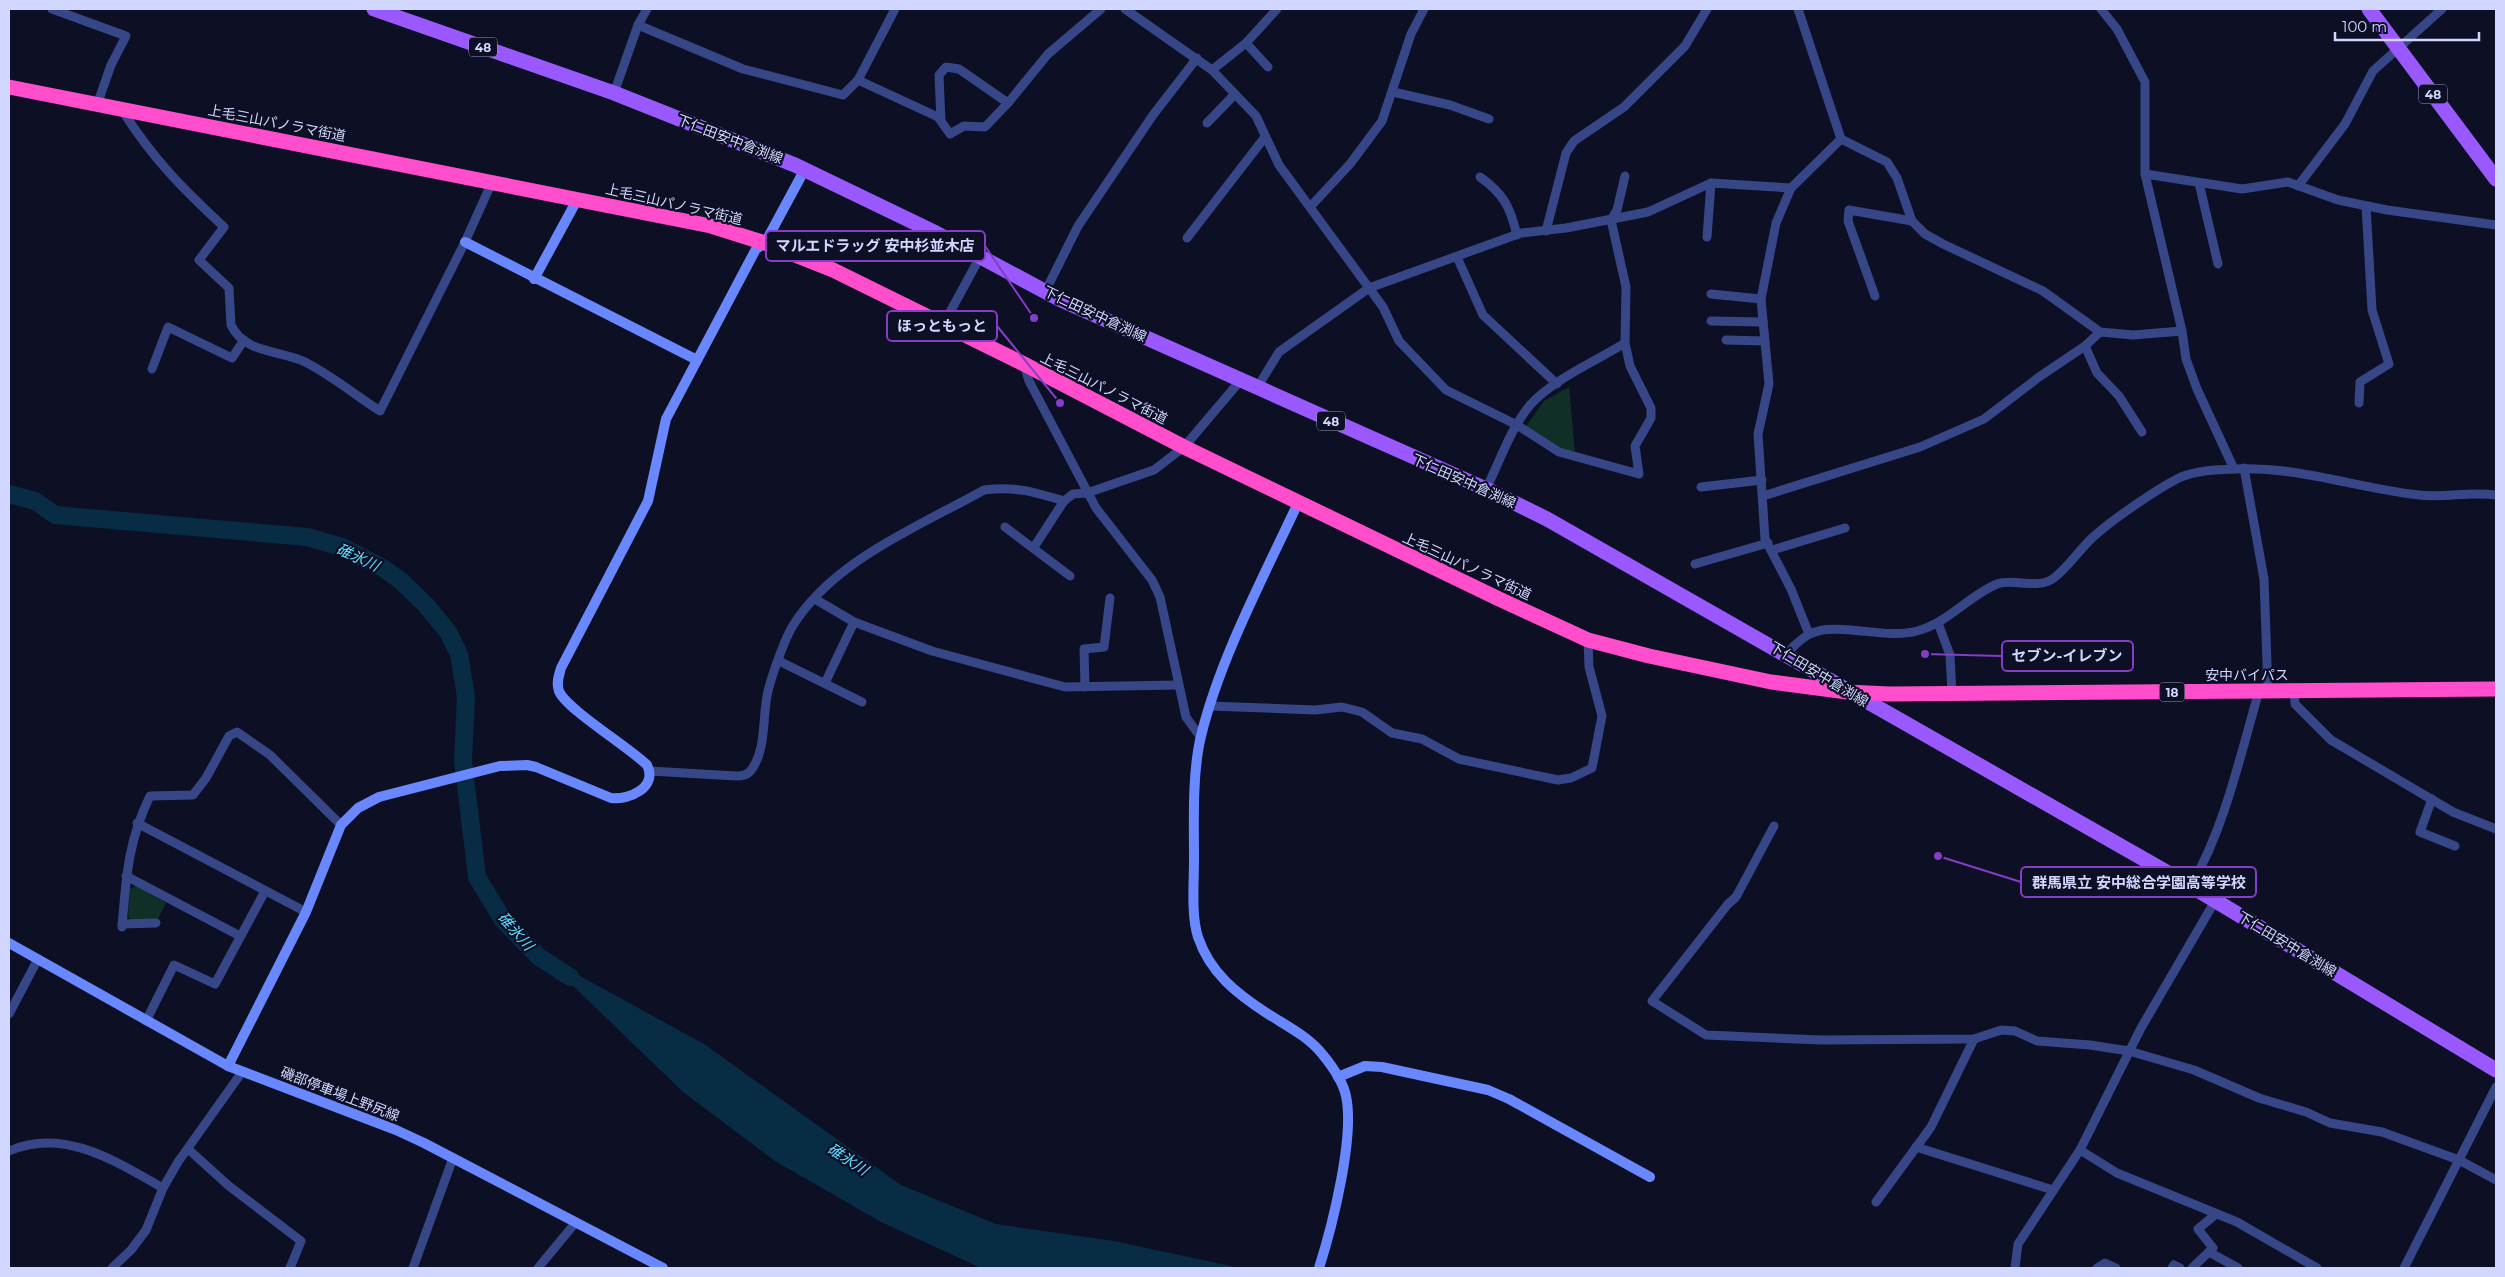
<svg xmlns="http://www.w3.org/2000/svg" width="2505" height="1277" font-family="Montserrat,'Noto Sans JP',sans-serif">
	<rect width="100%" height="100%" fill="#0d0f25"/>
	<g fill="#103027">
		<polygon points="1569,387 1575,453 1560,450 1526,426 1544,401"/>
		<polygon points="136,886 166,903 158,919 132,921 128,916 130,889"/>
	</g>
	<polygon fill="#072c44" points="540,954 704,1044 901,1185 996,1224 1114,1241 1240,1268 981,1268 881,1222 775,1161 683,1092"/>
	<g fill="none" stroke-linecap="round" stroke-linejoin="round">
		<polyline stroke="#072c44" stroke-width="18" points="9,494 35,501 55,515 307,537 342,547 383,568 401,581 426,605 448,632 459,654 466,697 463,761 477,877 503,920 539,957 570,977"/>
		<g stroke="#364687" stroke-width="9">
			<polyline points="52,9 126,36 111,65 97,105"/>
			<polyline points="1125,9 1212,70 1256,116 1279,165 1383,307 1399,341 1446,390 1517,425 1559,452 1639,474 1635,446 1651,418 1651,408 1630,366 1625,343 1626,287 1611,220 1617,210 1625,176"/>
			<polyline points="1798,9 1841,139 1887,162 1897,178 1912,221 1925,234 1943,244 2043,291 2100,332 2133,335 2182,331"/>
			<polyline points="2101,9 2117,29 2145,82 2145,174 2182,331 2186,359 2197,389 2234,469"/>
			<polyline points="638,25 743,69 843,95 858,80 895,9"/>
			<polyline points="1246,43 1268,67"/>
			<polyline points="1212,70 1246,43 1277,9"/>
			<polyline points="858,80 938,117 950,134 964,126 985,127 1008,103 959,69 946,67 939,75 941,121"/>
			<polyline points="1393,92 1450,105 1489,119"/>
			<polyline points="614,93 638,25 647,9"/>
			<polyline points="1008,103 1048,54 1101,9"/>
			<path d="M122,110C153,159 182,188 224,227L199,260L229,288L231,325C245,354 280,350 305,362C331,375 355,395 380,411L465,242L492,182"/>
			<polyline points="1207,123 1235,94"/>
			<polyline points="2145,174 2242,189 2288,182 2338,200 2387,210 2496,225"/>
			<path d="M1480,177C1504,194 1510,207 1517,235"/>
			<polyline points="2199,183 2218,264"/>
			<polyline points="2298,186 2345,124 2373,71 2442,9"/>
			<polyline points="1310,207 1350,164 1382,121 1411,34 1424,9"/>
			<polyline points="1546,231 1566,153 1574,141 1624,107 1685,46 1707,9"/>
			<polyline points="1707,237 1711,183"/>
			<polyline points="1187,238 1265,137"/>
			<polyline points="1457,257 1483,315 1557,384"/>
			<polyline points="1045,292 1078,226 1153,115 1197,58"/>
			<polyline points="1711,294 1761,299"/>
			<polyline points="1875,296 1848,221 1849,210 1912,221"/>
			<polyline points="1711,321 1763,322"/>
			<polyline points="943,325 980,257"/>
			<polyline points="1726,340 1765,341"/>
			<polyline points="2085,346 2097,373 2119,396 2142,432"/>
			<polyline points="1024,364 1029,381 1096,508 1152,580 1160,597 1186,717 1201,738"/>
			<polyline points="152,369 168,327 232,358 244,340"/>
			<polyline points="1257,388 1279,352 1369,288 1521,233 1566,228 1648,212 1711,183 1791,188"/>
			<polyline points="2359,403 2360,382 2389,364 2372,310 2366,206"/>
			<polyline points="2244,468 2264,579 2268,691"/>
			<polyline points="1701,487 1762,480"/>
			<path d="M1486,489C1500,461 1511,427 1531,404C1554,379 1596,361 1625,343"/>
			<polyline points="1763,496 1920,447 1984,419 2039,377 2085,346 2100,332"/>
			<polyline points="1005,527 1070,576"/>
			<polyline points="1034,547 1064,501"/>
			<polyline points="1772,550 1845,528"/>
			<polyline points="1695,564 1768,543"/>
			<polyline points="815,599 854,622 932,651 1065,687 1178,685"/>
			<polyline points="1938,623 1950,655 1952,694"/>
			<polyline points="1809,634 1791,589 1765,539 1758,434 1769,384 1761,299 1776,223 1791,188 1841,139"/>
			<path d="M1786,654C1793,647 1801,638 1810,634C1836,621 1885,640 1917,631C1948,623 1968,596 1997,584C2015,578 2038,590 2054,578C2068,567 2077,553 2089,541C2107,523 2158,488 2181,477C2199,470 2217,470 2235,469C2297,466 2357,488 2419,495C2445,498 2470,491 2496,495"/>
			<polyline points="779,661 862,702"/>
			<polyline points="825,683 854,622"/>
			<polyline points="1085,687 1084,649 1104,647 1110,598"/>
			<polyline points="2294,691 2295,704 2331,740 2453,812 2496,829"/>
			<polyline points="1210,706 1315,710 1342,707 1362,712 1392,733 1422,739 1459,759 1558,780 1571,778 1592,768 1602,716 1589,667 1588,640"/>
			<path d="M650,771L736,776C743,776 748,775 752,769C767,747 762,715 768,691C772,675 784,641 792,627C833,560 918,527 984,490C1016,486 1034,492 1064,501L1073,494L1087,493L1154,470L1184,447L1240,381"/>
			<polyline points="2432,799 2420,832 2455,846"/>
			<polyline points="137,823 306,912"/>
			<polyline points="1774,826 1736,897 1728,904 1652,1001 1706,1035 1821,1040 1974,1039 2001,1030 2015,1031 2037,1041 2090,1045 2129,1051 2194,1070 2259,1098 2306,1112 2330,1123 2382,1132 2459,1160 2496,1180"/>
			<polyline points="126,876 240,936"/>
			<path d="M2191,886C2225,827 2240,756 2259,691"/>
			<polyline points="122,924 156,923"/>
			<path d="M122,927C126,878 128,841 150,796L193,795L206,778L229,736L237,732L270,755L341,825"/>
			<polyline points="9,1014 38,959"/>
			<polyline points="146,1021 174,965 215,984 265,891"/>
			<polyline points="1916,1147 2053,1190"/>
			<polyline points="188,1149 229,1186 301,1241 290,1268"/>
			<polyline points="2080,1150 2117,1173 2237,1222 2317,1268"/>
			<path d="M9,1151C64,1127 115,1161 163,1188"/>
			<polyline points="1876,1202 1931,1127 1974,1039"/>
			<polyline points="2209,1252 2238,1268"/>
			<polyline points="112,1268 131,1250 146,1230 163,1188 178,1162 242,1072"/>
			<polyline points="413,1268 453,1158"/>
			<polyline points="538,1268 576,1222"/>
			<polyline points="2015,1268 2018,1244 2080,1150 2141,1028 2215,901"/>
			<polyline points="2097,1268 2105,1263 2116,1268"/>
			<polyline points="2172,1268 2174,1265 2180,1268"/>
			<polyline points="2192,1268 2213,1248 2198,1229 2216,1214"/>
			<polyline points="2404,1268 2496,1087"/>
		</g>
		<g stroke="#6988ff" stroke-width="10">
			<polyline points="465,242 697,360"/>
			<polyline points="534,279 577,200"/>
			<path d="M1298,503C1264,576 1220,658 1201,736C1192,773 1194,822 1194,860C1194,882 1191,916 1198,937C1210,973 1237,994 1268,1014C1287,1026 1309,1037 1323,1055C1332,1066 1343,1082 1346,1096C1355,1137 1332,1227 1319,1268"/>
			<polyline points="9,943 228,1066 396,1130 424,1143 663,1268"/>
			<path d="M228,1066L306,912L341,825L358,808L379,797L500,766L527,765L536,767L611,798C630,800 658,787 647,765C630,748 565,708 559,691C556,683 559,675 561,668L648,501L666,419L756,249L765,243L805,169"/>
			<polyline points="1338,1077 1365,1066 1382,1067 1488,1090 1509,1099 1650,1177"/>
		</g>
		<g stroke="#9a59ff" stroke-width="15">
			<polyline points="374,9 614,93 795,165 936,233 1061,300 1486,489 1547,519 2191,886 2496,1070"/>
			<polyline points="2369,9 2496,179"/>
		</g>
		<polyline stroke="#ff4dcc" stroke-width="15" points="9,87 711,226 765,243 833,270 1024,364 1184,447 1497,598 1588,640 1649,656 1771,682 1847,692 1889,694 2496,689"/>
	</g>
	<g text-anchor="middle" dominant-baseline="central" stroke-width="4.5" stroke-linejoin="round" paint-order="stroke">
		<g fill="#0d0f25" stroke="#979bbe" stroke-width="1">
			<rect x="469" y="37.5" width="28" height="19" rx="4"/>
			<rect x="2419" y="84.5" width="28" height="19" rx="4"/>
			<rect x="1317" y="411.5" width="28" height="19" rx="4"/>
			<rect x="2159.5" y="682.5" width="25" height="19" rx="4"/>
		</g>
		<g font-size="12" font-weight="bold" fill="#d2d7ff">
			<text x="483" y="47">48</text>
			<text x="2433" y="94">48</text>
			<text x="1331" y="421">48</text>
			<text x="2172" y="692">18</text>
		</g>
		<g font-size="14" fill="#d2d7ff" stroke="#0d0f25">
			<text transform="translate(277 123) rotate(11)">上毛三山パノラマ街道</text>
			<text transform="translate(730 139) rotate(21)">下仁田安中倉渕線</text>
			<text transform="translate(674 204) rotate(13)">上毛三山パノラマ街道</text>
			<text transform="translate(1095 314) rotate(25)">下仁田安中倉渕線</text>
			<text transform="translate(1104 388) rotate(27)">上毛三山パノラマ街道</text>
			<text transform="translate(1464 481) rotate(24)">下仁田安中倉渕線</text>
			<text transform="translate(1467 566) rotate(25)">上毛三山パノラマ街道</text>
			<text transform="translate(1819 674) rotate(31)">下仁田安中倉渕線</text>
			<text x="2247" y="675">安中バイパス</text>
			<text transform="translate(2287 944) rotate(31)">下仁田安中倉渕線</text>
			<text transform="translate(340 1094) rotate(21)">磯部停車場上野尻線</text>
		</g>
		<g font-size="15" font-style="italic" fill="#60dbff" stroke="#0d0f25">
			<text transform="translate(358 557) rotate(25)">碓氷川</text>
			<text transform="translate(516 931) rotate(49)">碓氷川</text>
			<text transform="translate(848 1159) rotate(33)">碓氷川</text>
		</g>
	</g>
	<path fill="none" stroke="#843dc5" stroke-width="2" d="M1034 318L985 246M1060 403L997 326M1925 654L2002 656M1938 856L2021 882"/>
	<g fill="#843dc5" stroke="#0d0f25" stroke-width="2">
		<circle cx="1034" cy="318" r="5"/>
		<circle cx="1060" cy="403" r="5"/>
		<circle cx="1925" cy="654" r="5"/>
		<circle cx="1938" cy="856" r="5"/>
	</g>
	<g fill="#0d0f25" stroke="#843dc5" stroke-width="2">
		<rect x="766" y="231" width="219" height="30" rx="5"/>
		<rect x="887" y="311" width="110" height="30" rx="5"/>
		<rect x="2002" y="641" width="131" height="30" rx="5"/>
		<rect x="2021" y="867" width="235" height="30" rx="5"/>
	</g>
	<g font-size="15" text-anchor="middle" font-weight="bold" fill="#d2d7ff">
		<text x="875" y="251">マルエドラッグ 安中杉並木店</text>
		<text x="942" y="331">ほっともっと</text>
		<text x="2067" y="661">セブン-イレブン</text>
		<text x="2139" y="888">群馬県立 安中総合学園高等学校</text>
	</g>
	<rect width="2505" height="1277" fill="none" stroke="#d2d7ff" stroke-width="20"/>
	<path d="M2335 32v8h144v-8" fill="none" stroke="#d2d7ff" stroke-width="2.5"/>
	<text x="2342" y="32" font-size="15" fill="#d2d7ff" stroke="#0d0f25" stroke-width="4" paint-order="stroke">100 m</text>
</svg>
